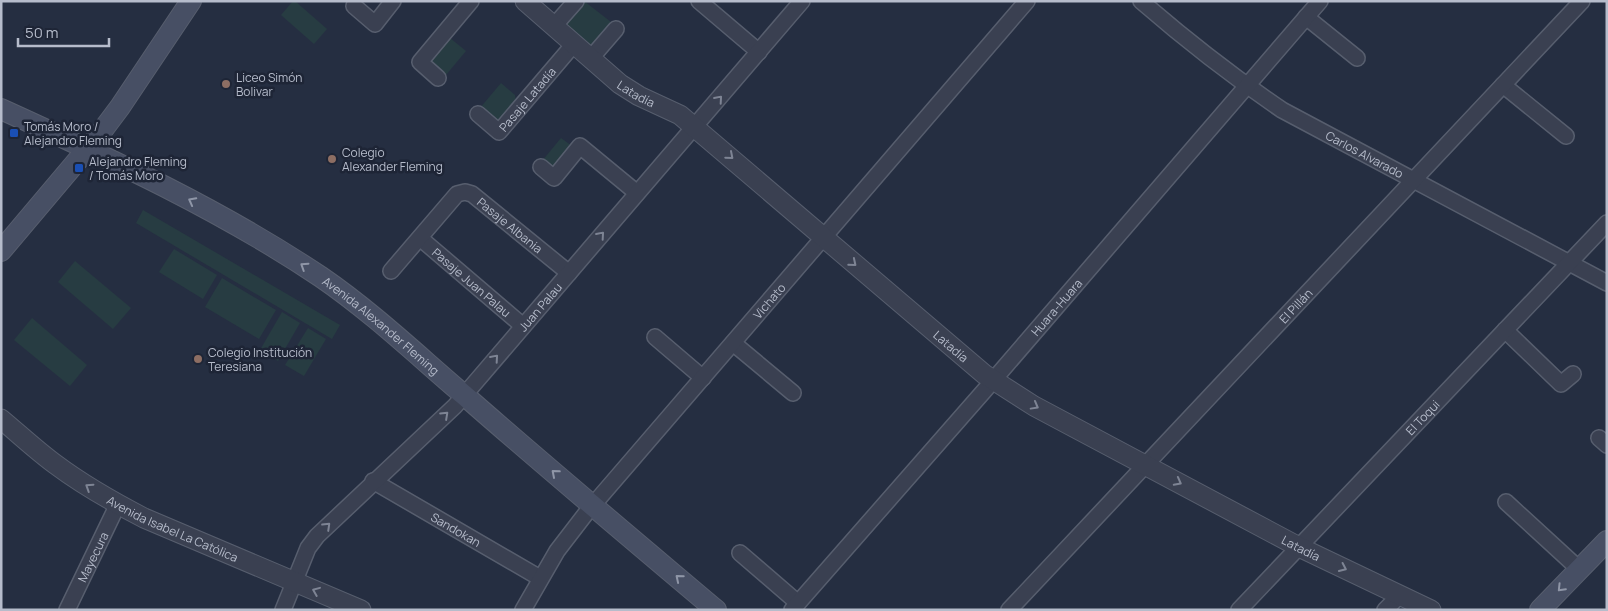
<svg xmlns="http://www.w3.org/2000/svg" width="1608" height="611" font-family="Manrope,sans-serif">
	<rect width="100%" height="100%" fill="#252e41"/>
	<g fill="#273c42">
		<polygon points="293,1 295,1 327,29 314,44 281,15"/>
		<polygon points="584,1 611,22 591,46 587,45 567,27 567,22"/>
		<polygon points="450,38 466,51 446,75 431,62 431,58"/>
		<polygon points="501,83 515,95 516,102 501,120 495,120 480,108"/>
		<polygon points="561,138 572,146 556,168 550,169 542,161"/>
		<polygon points="143,210 340,325 332,339 136,223"/>
		<polygon points="174,249 217,275 203,299 159,272"/>
		<polygon points="75,261 131,308 113,329 58,282"/>
		<polygon points="222,278 276,310 259,339 205,307"/>
		<polygon points="282,312 300,323 278,361 260,350"/>
		<polygon points="32,318 87,365 70,386 14,340"/>
		<polygon points="308,328 326,339 304,376 285,365"/>
	</g>
	<g fill="none" stroke-linecap="round" stroke-linejoin="round">
		<defs>
			<g id="minor">
				<polyline points="699,1 759,52"/>
				<path id="s1" d="M1141,1C1186,40 1232,76 1282,110L1607,283"/>
				<polyline points="354,6 375,24 393,1"/>
				<polyline points="1306,17 1357,58"/>
				<polyline points="554,26 576,1"/>
				<polyline points="591,58 616,29"/>
				<polyline points="438,78 420,62 471,1"/>
				<polyline points="1503,85 1566,136"/>
				<path id="s2" d="M478,114L499,132L574,44"/>
				<polyline points="541,167 554,178 580,146 637,193"/>
				<path id="s3" d="M420,238L523,326"/>
				<path id="s4" d="M391,271L457,194L465,192L472,194L569,273"/>
				<polyline points="1505,330 1561,384 1573,374"/>
				<polyline points="655,337 703,378"/>
				<polyline points="733,343 793,393"/>
				<polyline points="1599,438 1607,445"/>
				<path id="s5" d="M373,481L540,578"/>
				<polyline points="1506,502 1579,569"/>
				<polyline points="740,553 798,603"/>
				<path id="s6" d="M67,610L118,504"/>
				<path id="s7" d="M283,610L308,548L317,536L455,406L802,1"/>
				<path id="s8" d="M523,610L557,551L587,512L1027,1"/>
				<path id="s9" d="M792,610L984,391L1320,1"/>
				<path id="s10" d="M1009,610L1582,1"/>
				<path id="s11" d="M1239,610L1607,223"/>
				<polyline points="1385,610 1400,595"/>
			</g>
			<g id="tertiary">
				<path id="s12" d="M525,1L620,84L639,96L680,115L984,374L1034,406L1299,547L1431,610"/>
				<path id="s13" d="M1,419C19,434 36,450 55,464C83,485 113,502 144,518L361,610"/>
			</g>
			<g id="secondary">
				<path id="s14" d="M1,109C111,159 221,210 321,277C372,312 417,355 464,395C547,468 632,539 716,610"/>
				<polyline points="1,251 99,135 120,107 191,1"/>
				<polyline points="1540,610 1607,541"/>
			</g>
		</defs>
		<use href="#minor" stroke="#575e6e" stroke-width="18"/>
		<use href="#tertiary" stroke="#575e6e" stroke-width="21"/>
		<use href="#secondary" stroke="#575e6e" stroke-width="22"/>
		<use href="#minor" stroke="#3a4051" stroke-width="15"/>
		<use href="#tertiary" stroke="#3a4051" stroke-width="19"/>
		<use href="#secondary" stroke="#474f64" stroke-width="20"/>
	</g>
	<defs><path id="oneway-chevron" d="M-2-3.5L2.5 0L-2 3.5" fill="none" stroke-width="1.6" stroke-linecap="round" stroke-linejoin="round" transform="scale(1.25)"/></defs>
	<g stroke="#7e8494">
		<use href="#oneway-chevron" transform="translate(719 99) rotate(-49)"/>
		<use href="#oneway-chevron" transform="translate(730 156) rotate(41)"/>
		<use href="#oneway-chevron" transform="translate(601 235) rotate(-49)"/>
		<use href="#oneway-chevron" transform="translate(853 263) rotate(40)"/>
		<use href="#oneway-chevron" transform="translate(495 358) rotate(-49)"/>
		<use href="#oneway-chevron" transform="translate(1035 406) rotate(29)"/>
		<use href="#oneway-chevron" transform="translate(445 415) rotate(-43)"/>
		<use href="#oneway-chevron" transform="translate(1178 482) rotate(28)"/>
		<use href="#oneway-chevron" transform="translate(89 487) rotate(-147)"/>
		<use href="#oneway-chevron" transform="translate(327 526) rotate(-44)"/>
		<use href="#oneway-chevron" transform="translate(1343 568) rotate(25)"/>
		<use href="#oneway-chevron" transform="translate(316 591) rotate(-158)"/>
	</g>
	<g stroke="#8f96a7">
		<use href="#oneway-chevron" transform="translate(192 201) rotate(-152)"/>
		<use href="#oneway-chevron" transform="translate(304 266) rotate(-147)"/>
		<use href="#oneway-chevron" transform="translate(555 473) rotate(-139)"/>
		<use href="#oneway-chevron" transform="translate(679 578) rotate(-140)"/>
		<use href="#oneway-chevron" transform="translate(1561 588) rotate(134)"/>
	</g>
	<g fill="#8d6e63" stroke="#1e2536" stroke-width="2">
		<circle cx="226" cy="84" r="5"/>
		<circle cx="332" cy="159" r="5"/>
		<circle cx="198" cy="359" r="5"/>
	</g>
	<g fill="#1a4fb4" stroke="#1e2536" stroke-width="2">
		<rect x="9" y="128" width="10" height="10" rx="2.5"/>
		<rect x="74" y="163" width="10" height="10" rx="2.5"/>
	</g>
	<g text-anchor="middle" dominant-baseline="central" stroke-width="5" stroke-linejoin="round" paint-order="stroke">
		<g font-size="12" fill="#b6bccb" stroke="#1e2536" text-anchor="start">
			<text x="236" y="77">Liceo Simón<tspan x="236" dy="14">Bolivar</tspan></text>
			<text x="24" y="126">Tomás Moro /<tspan x="24" dy="14">Alejandro Fleming</tspan></text>
			<text x="342" y="152">Colegio<tspan x="342" dy="14">Alexander Fleming</tspan></text>
			<text x="89" y="161">Alejandro Fleming<tspan x="89" dy="14">/ Tomás Moro</tspan></text>
			<text x="208" y="352">Colegio Institución<tspan x="208" dy="14">Teresiana</tspan></text>
		</g>
		<g font-size="12" fill="#b6bccb" stroke="#1e2536">
			<text stroke="none"><textPath href="#s12" startOffset="145">Latadía</textPath></text>
			<text stroke="none"><textPath href="#s2" startOffset="71">Pasaje Latadía</textPath></text>
			<text stroke="none"><textPath href="#s1" startOffset="272">Carlos Alvarado</textPath></text>
			<text stroke="none"><textPath href="#s4" startOffset="166">Pasaje Albania</textPath></text>
			<text stroke="none"><textPath href="#s3" startOffset="68">Pasaje Juan Palau</textPath></text>
			<text stroke="none"><textPath href="#s8" startOffset="396">Vichato</textPath></text>
			<text stroke="none"><textPath href="#s10" startOffset="418">El Pillán</textPath></text>
			<text stroke="none"><textPath href="#s7" startOffset="402">Juan Palau</textPath></text>
			<text stroke="none"><textPath href="#s9" startOffset="402">Huara-Huara</textPath></text>
			<text stroke="none"><textPath href="#s14" startOffset="439">Avenida Alexander Fleming</textPath></text>
			<text stroke="none"><textPath href="#s12" startOffset="550">Latadía</textPath></text>
			<text stroke="none"><textPath href="#s11" startOffset="266">El Toqui</textPath></text>
			<text stroke="none"><textPath href="#s13" startOffset="205">Avenida Isabel La Católica</textPath></text>
			<text stroke="none"><textPath href="#s5" startOffset="96">Sandokan</textPath></text>
			<text stroke="none"><textPath href="#s12" startOffset="955">Latadía</textPath></text>
			<text stroke="none"><textPath href="#s6" startOffset="59">Mayecura</textPath></text>
		</g>
	</g>
	<rect width="1608" height="611" fill="none" stroke="#b6bccb" stroke-width="5"/>
	<path d="M18 38v8h91v-8" fill="none" stroke="#b6bccb" stroke-width="2.5"/>
	<text x="25" y="38" font-size="15" fill="#b6bccb" stroke="#1e2536" stroke-width="4" paint-order="stroke">50 m</text>
</svg>
